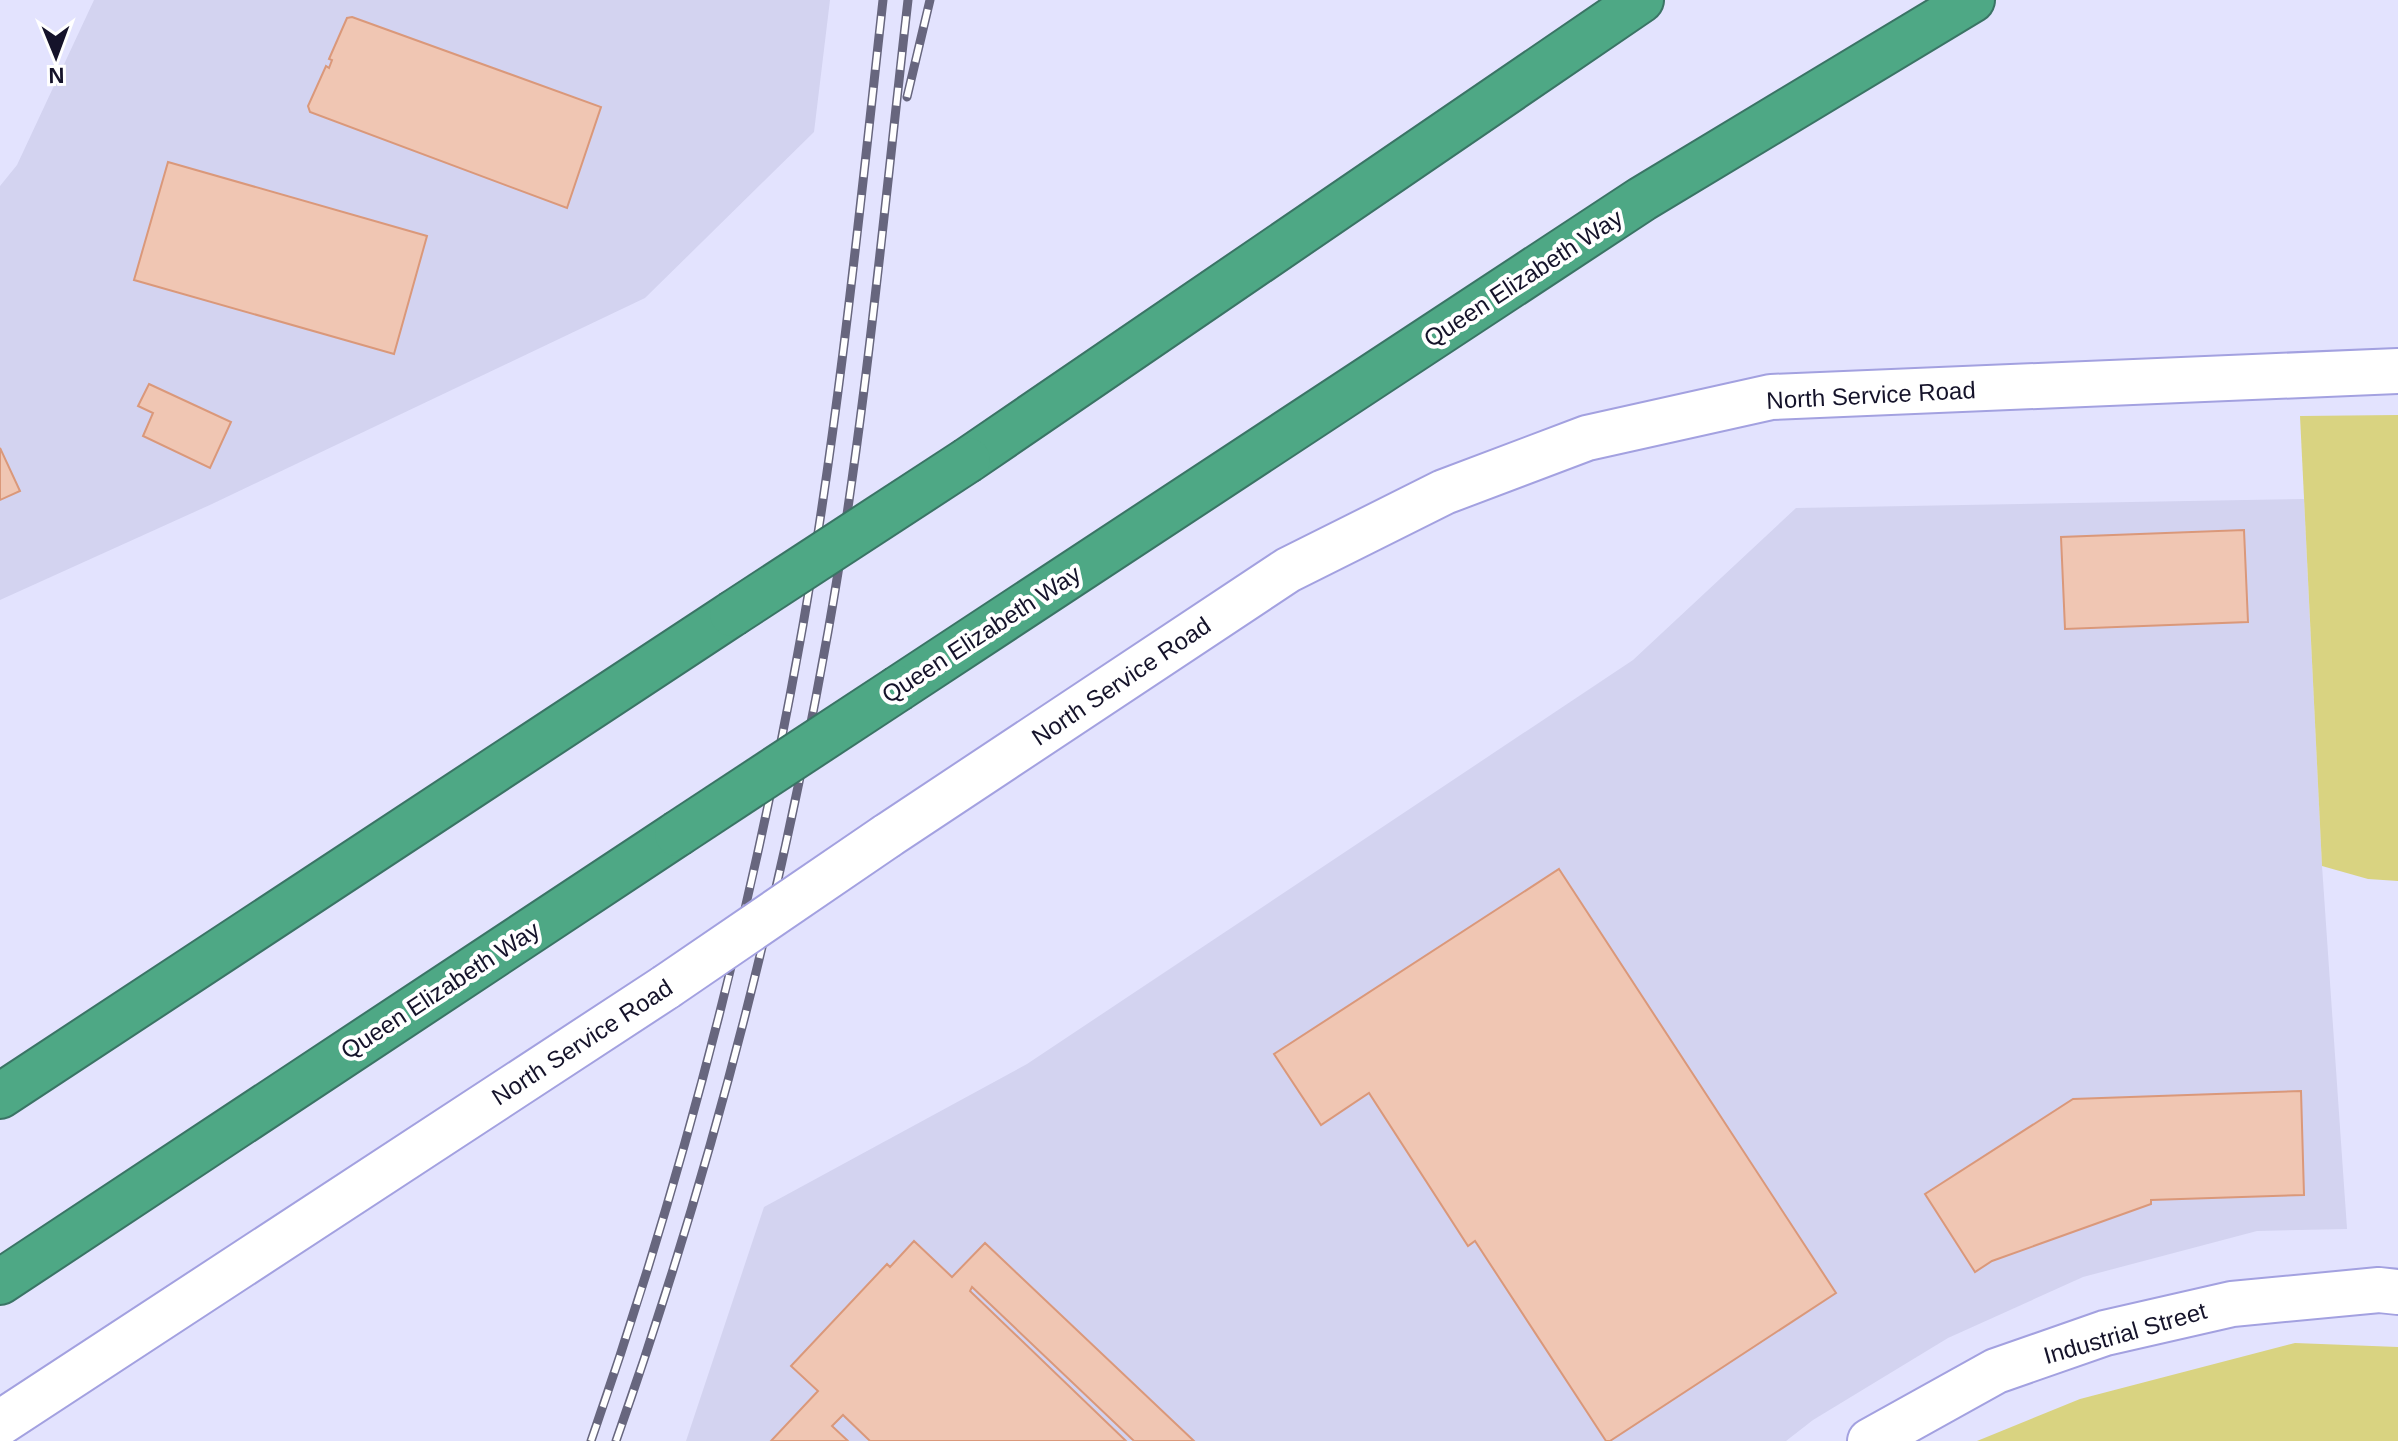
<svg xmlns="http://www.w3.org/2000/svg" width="2398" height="1441" font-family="Arial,sans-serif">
	<rect width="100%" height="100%" fill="#e3e3fe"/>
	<g fill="#d3d3f0">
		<polygon points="94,0 830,0 814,132 645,298 212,504 0,600 0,186 17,165"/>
		<polygon points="2304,499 2322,866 2347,1229 2257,1231 2083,1277 1948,1338 1813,1420 1786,1441 686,1441 764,1207 1027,1064 1633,660 1796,508"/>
	</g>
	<g fill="#d9d381">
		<polygon points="2398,415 2398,881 2368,879 2322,866 2300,416"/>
		<polygon points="2295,1343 2398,1347 2398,1441 1977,1441 2080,1399"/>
	</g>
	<g fill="#f0c6b3" stroke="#da987a" stroke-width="2">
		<polygon points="352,17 601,107 567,208 310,112 308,106 326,66 329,68 332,60 329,59 347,18"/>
		<polygon points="168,162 427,236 394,354 134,280"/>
		<polygon points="149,384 231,422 210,468 143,436 153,413 138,406"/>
		<polygon points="0,448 20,491 0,500"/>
		<polygon points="2244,530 2248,622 2065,629 2061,537"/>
		<polygon points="1559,869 1836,1293 1610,1441 1606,1441 1475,1241 1468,1246 1369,1093 1321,1125 1274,1054"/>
		<polygon points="2301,1091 2304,1195 2151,1200 2151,1204 1992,1261 1975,1272 1925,1194 2073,1099"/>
		<polygon points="914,1241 952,1277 985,1243 1194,1441 1134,1441 972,1287 970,1291 1126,1441 870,1441 843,1415 832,1426 848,1441 771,1441 818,1391 791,1366 887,1264 890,1267"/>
	</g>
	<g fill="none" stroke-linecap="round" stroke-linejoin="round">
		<defs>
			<g id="minor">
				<polyline points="887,836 1288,570 1444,492 1587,438 1771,397 2398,371"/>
				<polyline points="0,1423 666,987"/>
				<polyline points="1870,1441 1996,1371 2105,1333 2232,1304 2379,1290 2398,1292"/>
			</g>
			<g id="highway">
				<polyline points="968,460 1641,0"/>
				<polyline points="899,688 1642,199 1972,0"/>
				<polyline points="0,1096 732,614"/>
				<polyline points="0,1282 677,834"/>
			</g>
		</defs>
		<use href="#minor" stroke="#a3a1e0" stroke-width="48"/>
		<use href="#highway" stroke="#3a7465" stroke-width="48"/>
		<use href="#minor" stroke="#fff" stroke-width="44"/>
		<use href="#highway" stroke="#4ea885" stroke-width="44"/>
		<defs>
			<g id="rail">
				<polyline points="907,97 930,0"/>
				<path d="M591,1441C684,1175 754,902 803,625C839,418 860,208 883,0"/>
				<path d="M616,1441C709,1178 779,907 828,632C865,423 884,210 908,0"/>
			</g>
		</defs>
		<use href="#rail" stroke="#67667e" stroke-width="9"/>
		<use href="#rail" stroke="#fff" stroke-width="6" stroke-dasharray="18" stroke-linecap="butt"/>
		<defs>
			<polyline id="minor-bridge" points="666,987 887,836"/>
			<g id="highway-bridge">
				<polyline points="732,614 968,460"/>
				<polyline points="677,834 899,688"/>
			</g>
		</defs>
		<use href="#minor-bridge" stroke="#a3a1e0" stroke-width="48" stroke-linecap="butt"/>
		<use href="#highway-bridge" stroke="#3a7465" stroke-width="48" stroke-linecap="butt"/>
		<use href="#minor-bridge" stroke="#fff" stroke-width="44"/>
		<use href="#highway-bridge" stroke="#4ea885" stroke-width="44"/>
	</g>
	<g text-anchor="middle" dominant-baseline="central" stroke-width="8" stroke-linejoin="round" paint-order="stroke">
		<g font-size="24" fill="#15132a" stroke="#fff">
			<text transform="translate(1523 278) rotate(-33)">Queen Elizabeth Way</text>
			<text transform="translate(1871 395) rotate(-3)">North Service Road</text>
			<text transform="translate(981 634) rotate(-33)">Queen Elizabeth Way</text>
			<text transform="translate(1121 681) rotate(-34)">North Service Road</text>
			<text transform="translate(440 990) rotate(-33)">Queen Elizabeth Way</text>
			<text transform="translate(582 1042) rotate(-33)">North Service Road</text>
			<text transform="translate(2125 1333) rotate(-16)">Industrial Street</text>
		</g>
	</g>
	<g transform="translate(56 56) rotate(179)" stroke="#ffffff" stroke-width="6" paint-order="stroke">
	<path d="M0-6L14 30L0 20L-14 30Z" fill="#15132a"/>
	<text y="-12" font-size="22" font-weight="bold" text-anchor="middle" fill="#15132a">N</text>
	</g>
</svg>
